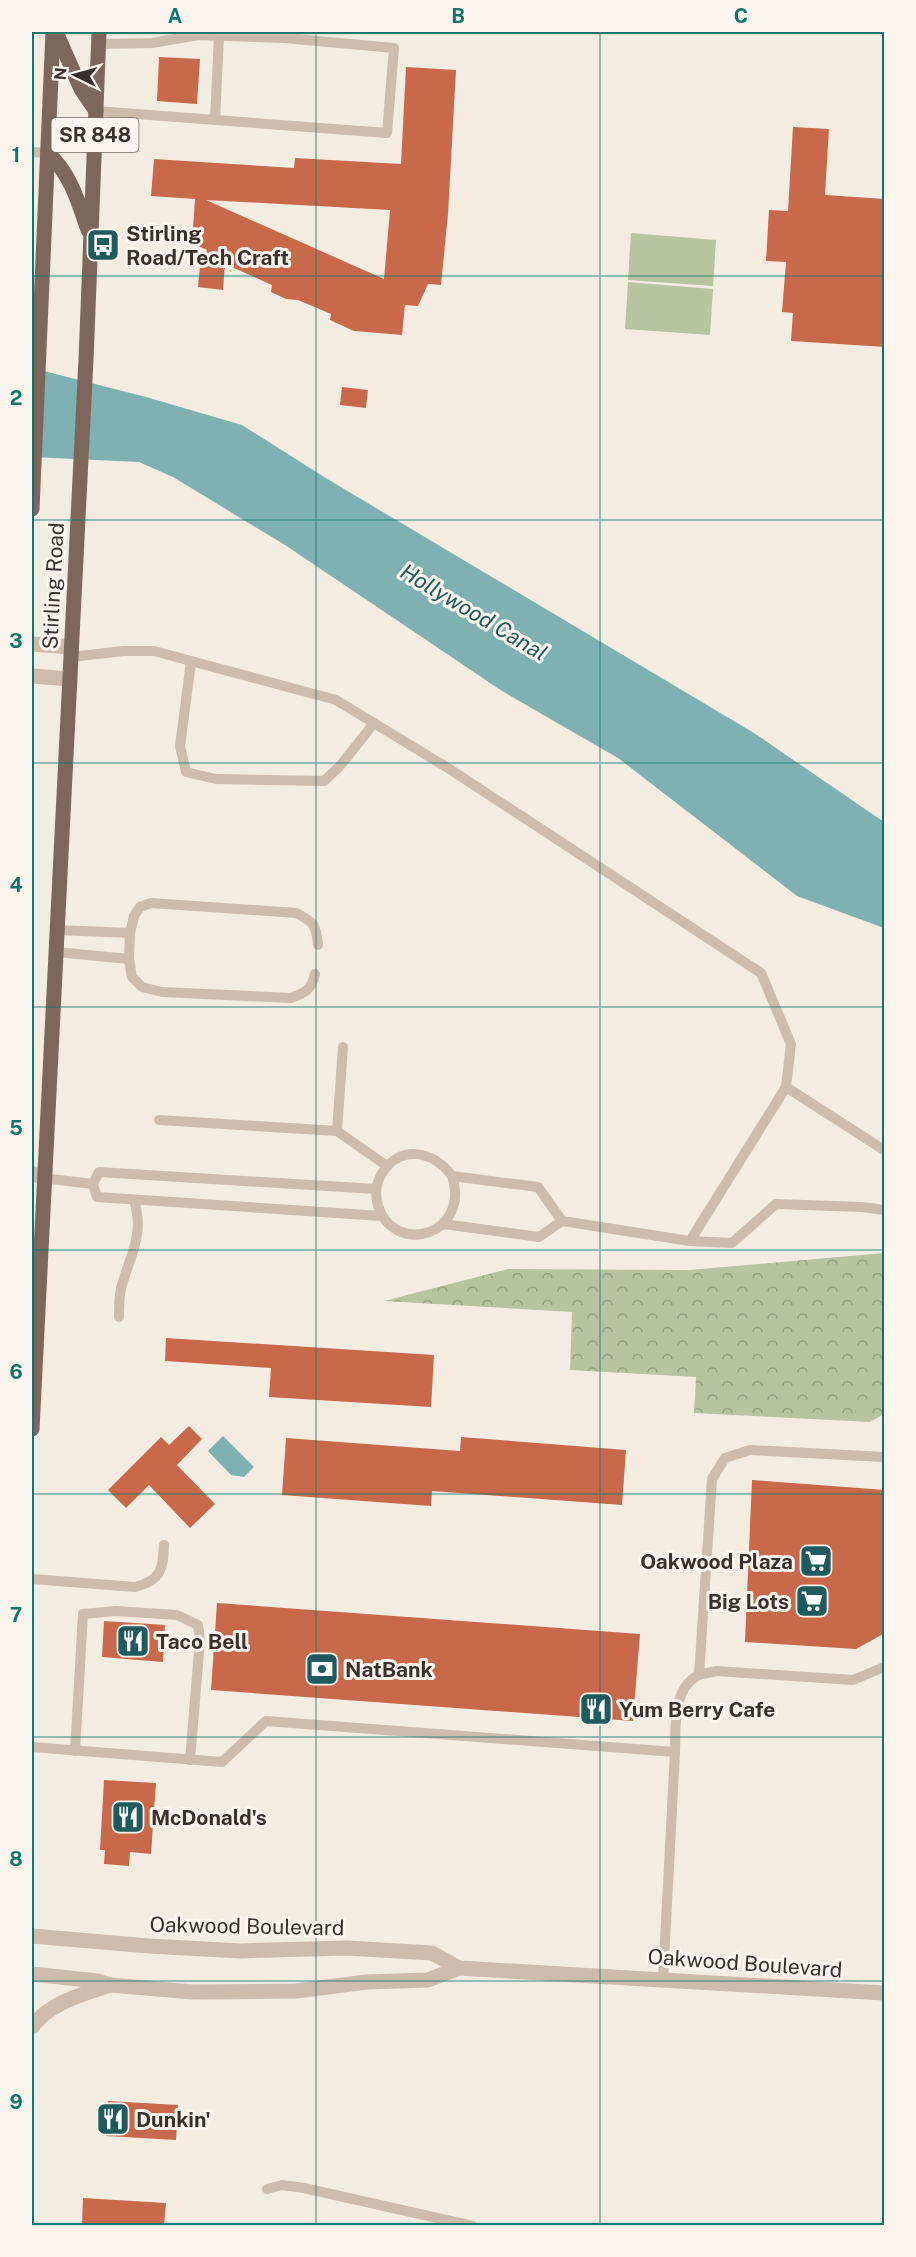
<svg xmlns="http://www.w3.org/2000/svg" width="916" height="2257" font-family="'Public Sans',sans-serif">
	<defs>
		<pattern id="forest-crowns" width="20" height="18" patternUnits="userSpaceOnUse" patternTransform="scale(1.5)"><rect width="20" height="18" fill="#b8c4a0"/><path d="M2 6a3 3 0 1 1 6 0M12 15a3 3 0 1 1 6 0" fill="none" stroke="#97a083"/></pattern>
	</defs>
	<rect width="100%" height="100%" fill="#f4ebe1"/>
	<polygon fill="url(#forest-crowns)" points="884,1253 884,1414 870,1422 694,1413 696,1377 570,1370 572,1312 384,1301 508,1269 690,1270"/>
	<g fill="#b8c4a0">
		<polygon points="631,233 716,240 713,286 628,280"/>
		<polygon points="628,282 713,289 710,335 625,329"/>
	</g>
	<g fill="#7fb0b2">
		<polygon points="32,368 146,397 242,425 324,477 754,733 884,822 884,928 797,896 618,758 502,691 285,545 173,477 139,462 32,457"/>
		<polygon points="223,1436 254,1467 244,1477 231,1475 208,1451"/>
	</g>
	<g fill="#c8694b" fill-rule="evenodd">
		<polygon points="159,57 200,59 197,104 157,101"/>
		<path d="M406,67L456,70L448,214L441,285L428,284L418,306L405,305L402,335L354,331L330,320L331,314L298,300L286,299L271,292L272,285L225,264L223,290L198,287L200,266L207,250L192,243L195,199L151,196L154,159L294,168L295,158L401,164ZM206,200L390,210L384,279Z"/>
		<polygon points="793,127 829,129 825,195 885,199 885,347 791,341 793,313 782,312 786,262 766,261 769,210 788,211"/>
		<polygon points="342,387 368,390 366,408 340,405"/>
		<polygon points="166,1338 434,1355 431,1407 269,1397 271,1368 165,1361"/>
		<polygon points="189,1426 202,1439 177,1465 215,1504 190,1528 149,1485 126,1508 108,1490 161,1437 169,1445"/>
		<polygon points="461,1437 626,1450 622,1505 432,1491 431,1506 282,1495 286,1438 460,1451"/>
		<polygon points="752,1480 885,1490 885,1633 856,1649 745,1642"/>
		<polygon points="217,1603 640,1634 633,1721 211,1690"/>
		<polygon points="104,1621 165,1625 163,1662 102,1657"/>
		<polygon points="104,1780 156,1783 151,1854 130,1852 129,1866 104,1864 105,1850 100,1850"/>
		<polygon points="108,2101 178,2105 176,2140 106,2136"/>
		<polygon points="83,2198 166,2203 164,2226 82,2226"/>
	</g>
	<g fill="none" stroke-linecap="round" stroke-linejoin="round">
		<g stroke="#cdbbac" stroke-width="10">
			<polyline points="96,111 387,133 394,48 284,38 199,35 152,43 99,44"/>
			<polyline points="215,120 219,36"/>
			<polyline points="32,152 48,153"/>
			<polyline points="71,657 124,651 154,651 336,700 448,768 761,973 791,1044 786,1087 690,1241 562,1221"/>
			<polyline points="191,662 180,746 186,772 216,779 324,781 340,766 374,723"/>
			<path d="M57,930L130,933L134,916L140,907L151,903L296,913C314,922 316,924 318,945"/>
			<path d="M56,952L129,959L132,977L142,987L162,992L291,998C305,993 312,989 315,974"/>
			<polyline points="129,959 130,933"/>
			<polyline points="786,1087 884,1150"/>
			<polyline points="159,1120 337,1131 387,1166"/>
			<polyline points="337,1131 343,1047"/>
			<polyline points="43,1178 93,1184"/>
			<polyline points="376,1189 99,1172 93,1184 97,1197 382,1216"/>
			<path d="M443,1224L539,1237L562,1221L538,1187L452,1176C433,1150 399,1144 381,1175C376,1184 375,1196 378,1206C395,1257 471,1235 452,1176"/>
			<polyline points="690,1241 732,1243 776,1204 862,1207 884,1210"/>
			<path d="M119,1317C119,1307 119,1297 121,1288C130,1255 145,1235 134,1200"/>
			<path d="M32,1579L135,1587C161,1580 163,1570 164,1545"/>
			<polyline points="699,1675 712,1479 725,1458 750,1450 884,1457"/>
			<polyline points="32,1747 222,1762 266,1721 675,1752 663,1979"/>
			<polyline points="75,1751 83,1614 116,1611 177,1615 198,1625 200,1640 190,1760"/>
			<path d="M675,1752C676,1728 672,1690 697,1676C702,1673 710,1673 716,1671L853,1680L884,1667"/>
			<polyline points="267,2189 282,2185 304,2188 473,2226"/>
		</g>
		<polyline stroke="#cdbbac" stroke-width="15" points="32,1173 43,1178"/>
		<g stroke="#cdbbac" stroke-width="15">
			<polyline points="32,644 71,647"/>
			<polyline points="32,676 70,679"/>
			<polyline points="32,1936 149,1946 240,1951 346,1948 432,1953 459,1968"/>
			<polyline points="32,1974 97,1981 110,1985 193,1992 296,1991 367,1982 428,1980 459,1968 884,1993"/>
			<path d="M32,2027C50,2002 82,1995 110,1985"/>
		</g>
		<g stroke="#7d675c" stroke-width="15">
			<polyline points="56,32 81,89 96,111"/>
			<path d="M48,153C71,175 78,201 88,230"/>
			<polyline points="32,509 53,32"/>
			<polyline points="32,1429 86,360 99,32"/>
		</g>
	</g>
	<path fill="none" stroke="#0f766e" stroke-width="1.5" stroke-opacity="0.55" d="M316,32V2226M600,32V2226M32,276H884M32,520H884M32,763H884M32,1007H884M32,1250H884M32,1494H884M32,1737H884M32,1981H884"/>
	<defs>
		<symbol id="bus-square" viewBox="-11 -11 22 22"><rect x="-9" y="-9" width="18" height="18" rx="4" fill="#1f5a5e" stroke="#fbf5ee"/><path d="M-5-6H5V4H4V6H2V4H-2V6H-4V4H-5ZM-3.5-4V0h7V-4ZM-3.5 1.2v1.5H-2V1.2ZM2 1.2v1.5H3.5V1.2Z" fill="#fff"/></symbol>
		<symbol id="supermarket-square" viewBox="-11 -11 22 22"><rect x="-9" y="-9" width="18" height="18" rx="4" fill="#1f5a5e" stroke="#fbf5ee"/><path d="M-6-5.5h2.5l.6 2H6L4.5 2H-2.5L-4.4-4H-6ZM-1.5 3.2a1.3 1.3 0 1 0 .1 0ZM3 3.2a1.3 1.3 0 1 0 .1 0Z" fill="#fff"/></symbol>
		<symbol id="restaurant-square" viewBox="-11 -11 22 22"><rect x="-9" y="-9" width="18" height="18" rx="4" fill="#1f5a5e" stroke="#fbf5ee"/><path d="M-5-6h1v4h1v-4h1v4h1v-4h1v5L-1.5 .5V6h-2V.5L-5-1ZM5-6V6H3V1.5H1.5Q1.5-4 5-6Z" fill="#fff"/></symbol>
		<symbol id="bank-square" viewBox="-11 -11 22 22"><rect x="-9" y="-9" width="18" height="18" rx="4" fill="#1f5a5e" stroke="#fbf5ee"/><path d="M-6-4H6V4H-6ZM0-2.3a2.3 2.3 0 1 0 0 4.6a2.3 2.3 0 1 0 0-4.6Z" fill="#fff"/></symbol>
	</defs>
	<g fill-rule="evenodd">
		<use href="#bus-square" x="84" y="226" width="38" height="38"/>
		<use href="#supermarket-square" x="797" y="1542" width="38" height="38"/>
		<use href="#supermarket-square" x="793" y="1582" width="38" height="38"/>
		<use href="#restaurant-square" x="114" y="1622" width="38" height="38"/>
		<use href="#bank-square" x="303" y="1650" width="38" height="38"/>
		<use href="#restaurant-square" x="577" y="1690" width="38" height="38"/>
		<use href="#restaurant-square" x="109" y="1798" width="38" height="38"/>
		<use href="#restaurant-square" x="94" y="2100" width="38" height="38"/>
	</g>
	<g text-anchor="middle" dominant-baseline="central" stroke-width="6" stroke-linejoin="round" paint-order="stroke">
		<rect fill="#fbf5ee" stroke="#756b66" stroke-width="1.5" x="51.5" y="118" width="87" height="34" rx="4.5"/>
		<g font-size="20" font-weight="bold" fill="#3b302b">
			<text x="95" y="135">SR 848</text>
		</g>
		<g font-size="21" font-weight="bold" fill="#3b302b" stroke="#fbf5ee" text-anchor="start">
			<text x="126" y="233">Stirling<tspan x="126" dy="24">Road/Tech Craft</tspan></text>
			<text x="793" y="1561" text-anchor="end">Oakwood Plaza</text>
			<text x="789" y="1601" text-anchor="end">Big Lots</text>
			<text x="156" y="1641">Taco Bell</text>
			<text x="345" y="1669">NatBank</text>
			<text x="619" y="1709">Yum Berry Cafe</text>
			<text x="151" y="1817">McDonald's</text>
			<text x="136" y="2119">Dunkin'</text>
		</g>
		<g font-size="21" fill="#3b302b" stroke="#fbf5ee">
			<text transform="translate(53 586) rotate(-87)">Stirling Road</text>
			<text transform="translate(247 1926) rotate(1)">Oakwood Boulevard</text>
			<text transform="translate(745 1963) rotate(4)">Oakwood Boulevard</text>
		</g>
		<g font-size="22" font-style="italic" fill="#1f5a5e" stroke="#fbf5ee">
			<text transform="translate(474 612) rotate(31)">Hollywood Canal</text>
		</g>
	</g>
	<rect width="916" height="2257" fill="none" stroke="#fbf5ee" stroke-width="66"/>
	<g transform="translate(75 75) rotate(275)" stroke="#fbf5ee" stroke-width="4.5" paint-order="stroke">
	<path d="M0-4.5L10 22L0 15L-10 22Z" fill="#3b302b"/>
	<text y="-9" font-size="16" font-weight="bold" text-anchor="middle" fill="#3b302b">N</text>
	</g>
	<rect x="33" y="33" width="850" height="2191" fill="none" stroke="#0f766e" stroke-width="2"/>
	<g font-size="20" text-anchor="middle" font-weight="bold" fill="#0f766e">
		<text x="175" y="23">A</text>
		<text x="458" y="23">B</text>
		<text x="741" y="23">C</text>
		<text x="16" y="162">1</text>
		<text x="16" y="405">2</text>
		<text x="16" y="648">3</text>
		<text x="16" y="892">4</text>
		<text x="16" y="1135">5</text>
		<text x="16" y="1379">6</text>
		<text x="16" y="1622">7</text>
		<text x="16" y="1866">8</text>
		<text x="16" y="2109">9</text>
	</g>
</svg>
